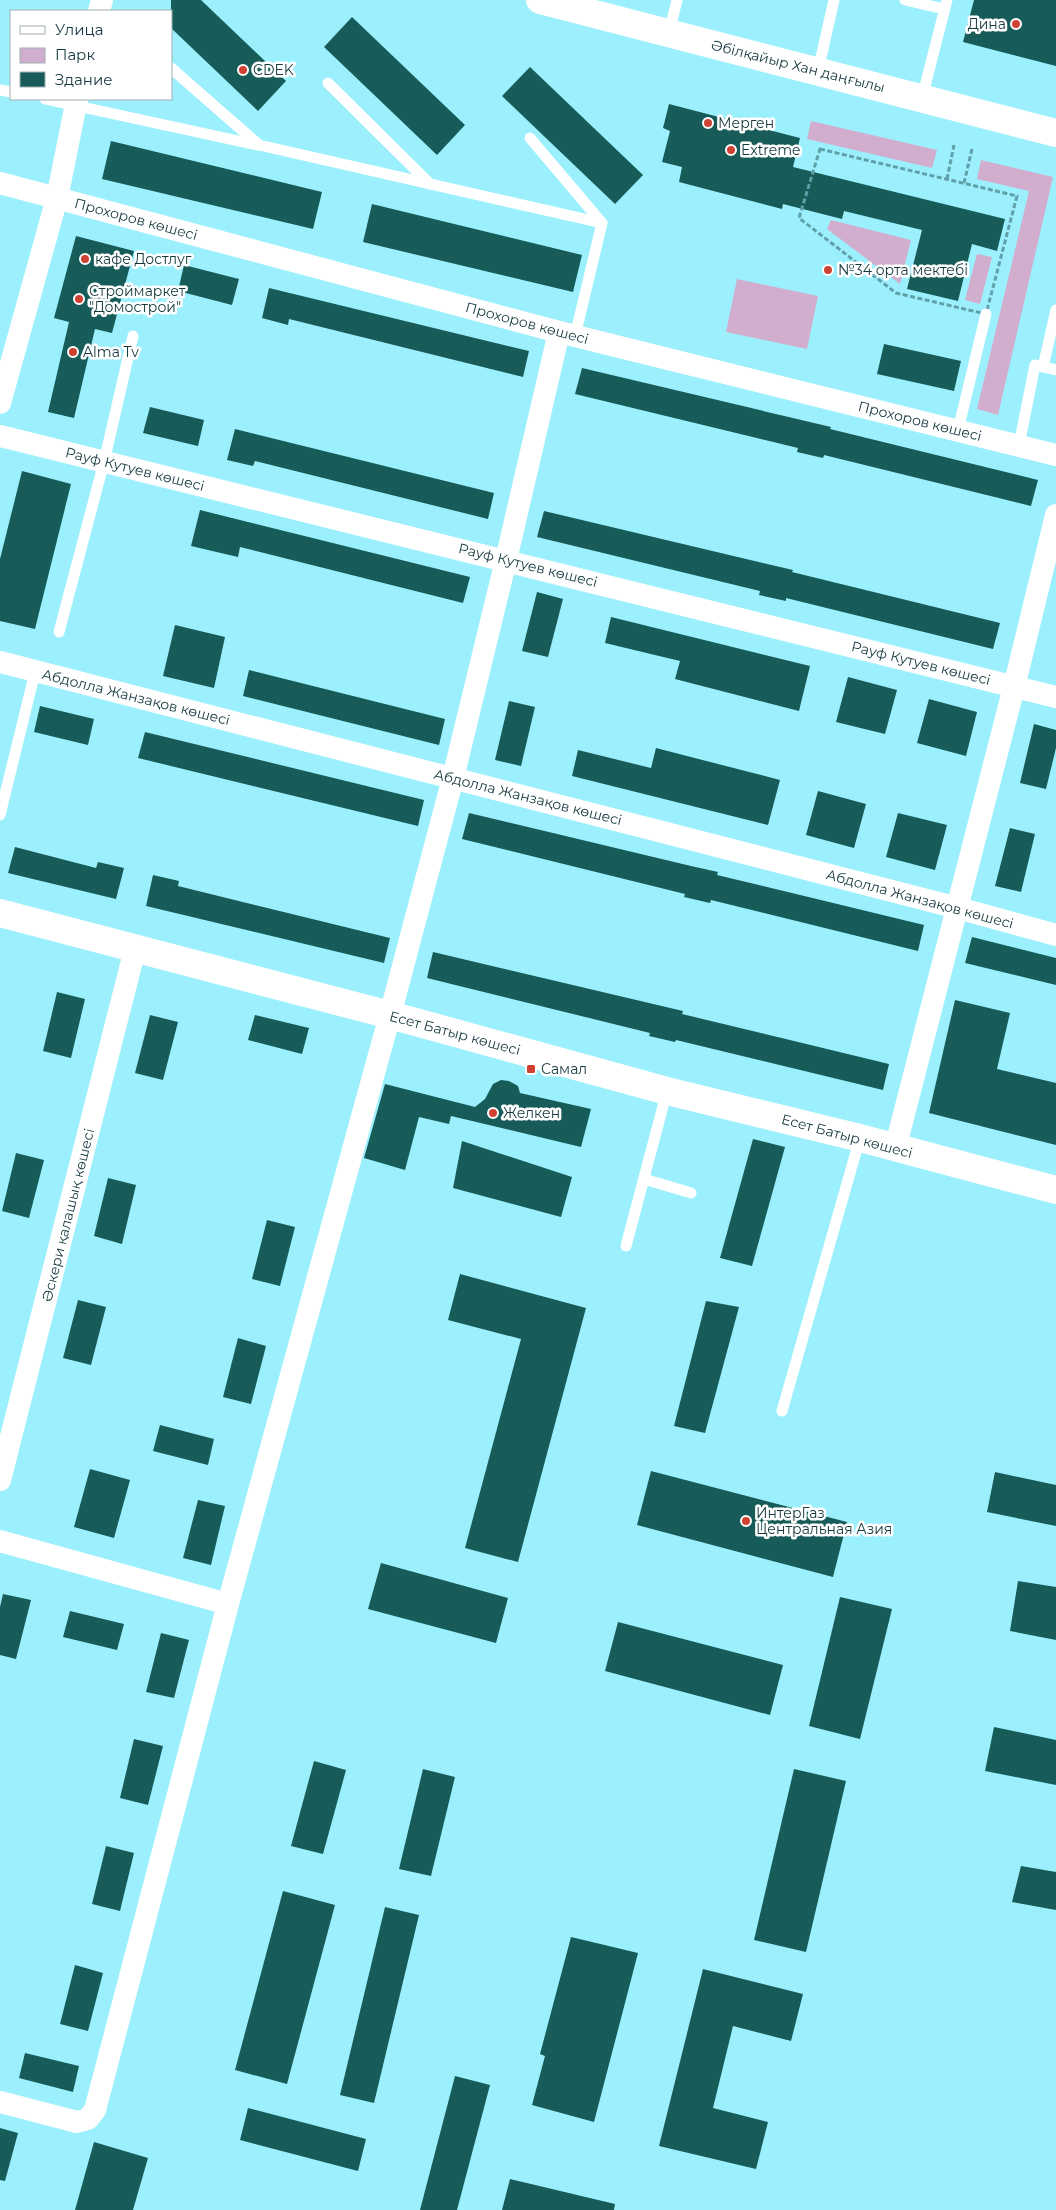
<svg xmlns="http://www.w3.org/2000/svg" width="1056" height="2210" font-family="Montserrat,sans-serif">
	<rect width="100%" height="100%" fill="#9cf0fe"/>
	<g fill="#d2aece">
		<polygon points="811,121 937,150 932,168 807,139"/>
		<polygon points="981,160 1053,177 998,415 977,409 1029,191 977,179"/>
		<polygon points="831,220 911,240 900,284 827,229"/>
		<polygon points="977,254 992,257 980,304 965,300"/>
		<polygon points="737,279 818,296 807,349 726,332"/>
	</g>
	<g fill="#175c59">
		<polygon points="171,0 201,0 286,81 258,111 171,28"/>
		<polygon points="974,0 1056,0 1056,66 963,42"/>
		<polygon points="352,17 465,125 437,155 324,47"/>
		<polygon points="530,67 643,175 615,204 502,96"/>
		<polygon points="669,104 800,138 793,167 1005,219 997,251 972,244 958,301 907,289 922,230 844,211 842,219 783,204 782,209 679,182 682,167 662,162 670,131 663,128"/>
		<polygon points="111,141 322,192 313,229 102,179"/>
		<polygon points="372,204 582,255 573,292 363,242"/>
		<polygon points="76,236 134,251 112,333 95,329 74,418 48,412 69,322 54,318"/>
		<polygon points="184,265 239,279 232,305 178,291"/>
		<polygon points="269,288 529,351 523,377 289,319 288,325 262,318"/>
		<polygon points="884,344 961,361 954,391 877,374"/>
		<polygon points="582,368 831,427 830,429 1038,480 1031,506 824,455 823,458 797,452 798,448 575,394"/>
		<polygon points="150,407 204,420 198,446 143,433"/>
		<polygon points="235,429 494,493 488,519 255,461 253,466 227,460"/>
		<polygon points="22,471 71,484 35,629 0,621 0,559"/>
		<polygon points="200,510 470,577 463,603 240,547 238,557 191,546"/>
		<polygon points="544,511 793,570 792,572 1000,623 993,649 786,598 786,601 759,595 760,591 537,537"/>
		<polygon points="537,592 563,599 548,657 522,651"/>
		<polygon points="611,617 810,666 799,711 675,679 680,661 605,643"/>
		<polygon points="175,625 225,637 214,688 163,676"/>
		<polygon points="249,670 445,719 439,745 243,696"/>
		<polygon points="848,677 897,690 885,734 836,722"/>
		<polygon points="929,699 977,712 966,756 917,743"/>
		<polygon points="509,701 535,707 521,766 495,760"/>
		<polygon points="40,706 94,719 88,745 34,732"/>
		<polygon points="1034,724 1056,730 1056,748 1046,789 1020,783"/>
		<polygon points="145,732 424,800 418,826 138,758"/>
		<polygon points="656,748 780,780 768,825 572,776 578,750 651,768"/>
		<polygon points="818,791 866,804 854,848 806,835"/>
		<polygon points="469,813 691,866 718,872 717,875 924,925 918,951 711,900 710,903 684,897 685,894 462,839"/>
		<polygon points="898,813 947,825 935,870 886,857"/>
		<polygon points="1010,828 1035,834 1021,892 995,886"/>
		<polygon points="15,847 96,868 98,862 124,868 116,899 8,873"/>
		<polygon points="153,875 179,881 178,886 390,938 384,963 146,906"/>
		<polygon points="972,937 1056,958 1056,985 965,963"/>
		<polygon points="433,952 683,1011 682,1014 889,1064 883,1090 676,1040 675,1042 649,1036 650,1033 427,978"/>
		<polygon points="57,992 85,999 71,1058 43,1051"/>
		<polygon points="955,1000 1010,1013 997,1069 1056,1083 1056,1145 929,1113"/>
		<polygon points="150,1015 178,1022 163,1080 135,1073"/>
		<polygon points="255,1015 309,1028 302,1054 248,1040"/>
		<polygon points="501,1080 509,1081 518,1086 520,1093 591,1109 581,1147 451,1116 449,1124 419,1117 405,1170 364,1158 385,1084 475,1107 485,1099 493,1084"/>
		<polygon points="753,1139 785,1147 752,1266 720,1258"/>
		<polygon points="462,1141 572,1177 561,1217 453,1188"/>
		<polygon points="16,1153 44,1160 29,1218 2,1211"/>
		<polygon points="108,1178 136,1185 122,1244 94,1236"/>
		<polygon points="267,1220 295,1227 280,1286 252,1279"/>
		<polygon points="460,1274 586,1308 518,1562 465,1548 521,1339 448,1320"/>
		<polygon points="78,1300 106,1307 91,1365 63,1358"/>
		<polygon points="706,1301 739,1307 705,1433 674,1426"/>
		<polygon points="238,1338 266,1346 251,1404 223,1397"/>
		<polygon points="160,1425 214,1439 208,1465 153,1451"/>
		<polygon points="90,1469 130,1480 114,1538 74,1527"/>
		<polygon points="651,1471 847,1522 833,1577 637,1525"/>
		<polygon points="995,1472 1056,1485 1056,1526 987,1512"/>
		<polygon points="198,1500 225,1506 211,1565 183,1558"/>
		<polygon points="381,1563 508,1598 496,1643 368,1609"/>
		<polygon points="1018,1581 1056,1587 1056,1640 1010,1631"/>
		<polygon points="3,1594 31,1600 16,1659 0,1655 0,1607"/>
		<polygon points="840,1597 892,1609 860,1739 809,1726"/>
		<polygon points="70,1611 124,1624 117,1650 63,1637"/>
		<polygon points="618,1622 783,1665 770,1715 605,1671"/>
		<polygon points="161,1633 189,1640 174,1698 146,1692"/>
		<polygon points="994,1727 1056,1740 1056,1785 985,1771"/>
		<polygon points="134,1739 163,1746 148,1805 120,1798"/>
		<polygon points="314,1761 346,1770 323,1854 291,1846"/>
		<polygon points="423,1769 455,1777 431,1876 399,1869"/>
		<polygon points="794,1769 846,1781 806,1952 754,1940"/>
		<polygon points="106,1846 134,1853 120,1911 92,1904"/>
		<polygon points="1021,1866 1056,1872 1056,1910 1012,1902"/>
		<polygon points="283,1891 335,1905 287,2084 235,2070"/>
		<polygon points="385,1907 419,1915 374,2103 340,2095"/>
		<polygon points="571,1937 638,1953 594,2122 532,2105 545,2056 540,2054"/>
		<polygon points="75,1965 103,1973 88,2031 60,2024"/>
		<polygon points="703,1969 803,1994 791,2041 733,2026 713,2108 768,2122 756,2169 659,2146"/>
		<polygon points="25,2053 79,2066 73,2092 19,2078"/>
		<polygon points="455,2076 490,2085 457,2210 420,2210"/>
		<polygon points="248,2108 366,2139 358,2171 240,2140"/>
		<polygon points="0,2128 18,2133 5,2181 0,2180"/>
		<polygon points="94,2142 148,2158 133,2210 75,2210"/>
		<polygon points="510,2179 615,2204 614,2210 502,2210"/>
	</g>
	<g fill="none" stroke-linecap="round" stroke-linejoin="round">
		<g stroke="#61a0aa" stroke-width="3" stroke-dasharray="5 2.5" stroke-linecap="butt">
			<polygon points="820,149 1017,196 986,314 896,293 799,218"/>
			<polyline points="947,179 954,145"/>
			<polyline points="964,183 972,149"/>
		</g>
		<g stroke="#fff" stroke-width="11">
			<polyline points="905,0 944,9"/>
			<polyline points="669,33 677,0"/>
			<polyline points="171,68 259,145 602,223 575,336"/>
			<polyline points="818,71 834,0"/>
			<polyline points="328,83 430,184"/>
			<polyline points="0,90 11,92"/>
			<polyline points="922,98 947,0"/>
			<polyline points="45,99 257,145"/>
			<polyline points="530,138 602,223"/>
			<polyline points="1043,367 1056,310"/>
			<polyline points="958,430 986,314"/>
			<polyline points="1019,445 1035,365 1056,370"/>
			<polyline points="59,632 104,462 133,336"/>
			<polyline points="0,815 35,672"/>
			<polyline points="644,1179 691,1193"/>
			<polyline points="626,1246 667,1091"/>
			<polyline points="782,1411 860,1138"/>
		</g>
		<g stroke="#fff" stroke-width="22">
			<polyline points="99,11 102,0"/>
			<polyline points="0,183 559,332 1056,455"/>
			<polyline points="0,403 57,198 77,99"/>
			<polyline points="0,436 1056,697"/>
			<polyline points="0,662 958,908 1056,935"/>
			<polyline points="895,1149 1014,687 1056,515"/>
			<polyline points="0,1480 135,949"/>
			<polyline points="0,1541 228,1604"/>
			<polyline points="0,2102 77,2122 88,2119 95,2110 228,1604 390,1015 453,778 506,560 559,332"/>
		</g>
		<g stroke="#fff" stroke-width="28">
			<polyline points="540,0 1056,133"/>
			<polyline points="0,913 390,1015 667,1091 860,1138 1056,1190"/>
		</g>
	</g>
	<g fill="#cf4231" stroke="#fff" stroke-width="2">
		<circle cx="1016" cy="24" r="5"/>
		<circle cx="243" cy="70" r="5"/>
		<circle cx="708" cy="123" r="5"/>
		<circle cx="731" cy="150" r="5"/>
		<circle cx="85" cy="259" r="5"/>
		<circle cx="828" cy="270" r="5"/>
		<circle cx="79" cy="299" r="5"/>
		<circle cx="73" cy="352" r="5"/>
		<rect x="526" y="1064" width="10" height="10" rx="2.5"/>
		<circle cx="493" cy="1113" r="5"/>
		<circle cx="746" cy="1521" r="5"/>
	</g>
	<g text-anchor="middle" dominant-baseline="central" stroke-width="5" stroke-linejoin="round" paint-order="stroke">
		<g font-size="14" fill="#14383d" stroke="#fff" text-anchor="start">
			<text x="1006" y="24" text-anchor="end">Дина</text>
			<text x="253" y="70">CDEK</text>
			<text x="718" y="123">Мерген</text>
			<text x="741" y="150">Extreme</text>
			<text x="95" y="259">кафе Достлуг</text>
			<text x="838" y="270">№34 орта мектебі</text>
			<text x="89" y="291">Строймаркет<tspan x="89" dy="16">"Домострой"</tspan></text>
			<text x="83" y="352">Alma Tv</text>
			<text x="541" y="1069">Самал</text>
			<text x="503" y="1113">Желкен</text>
			<text x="756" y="1513">ИнтерГаз<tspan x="756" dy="16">Центральная Азия</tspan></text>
		</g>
		<g font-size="14" fill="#14383d" stroke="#fff">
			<text transform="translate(798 66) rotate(14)">Әбілқайыр Хан даңғылы</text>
			<text transform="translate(136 219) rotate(15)">Прохоров көшесі</text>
			<text transform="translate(527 323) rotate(15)">Прохоров көшесі</text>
			<text transform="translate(920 421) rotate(14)">Прохоров көшесі</text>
			<text transform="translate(135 469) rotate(14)">Рауф Кутуев көшесі</text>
			<text transform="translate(528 565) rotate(14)">Рауф Кутуев көшесі</text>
			<text transform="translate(921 663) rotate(14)">Рауф Кутуев көшесі</text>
			<text transform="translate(136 697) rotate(14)">Абдолла Жанзақов көшесі</text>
			<text transform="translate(528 797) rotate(14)">Абдолла Жанзақов көшесі</text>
			<text transform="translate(920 899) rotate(15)">Абдолла Жанзақов көшесі</text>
			<text transform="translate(455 1033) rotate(15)">Есет Батыр көшесі</text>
			<text transform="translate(847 1136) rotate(15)">Есет Батыр көшесі</text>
			<text transform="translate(68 1215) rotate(-76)">Әскери қалашық көшесі</text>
		</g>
	</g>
	<rect x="10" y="10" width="162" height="90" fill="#ffffff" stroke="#a1afb1"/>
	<rect x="20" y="26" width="25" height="8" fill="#ffffff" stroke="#a1afb1"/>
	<text x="55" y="35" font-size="15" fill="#14383d">Улица</text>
	<rect x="20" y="48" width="25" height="15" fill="#d2aece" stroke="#a1afb1"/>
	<text x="55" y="60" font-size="15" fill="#14383d">Парк</text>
	<rect x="20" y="72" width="25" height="15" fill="#175c59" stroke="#a1afb1"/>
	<text x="55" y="85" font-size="15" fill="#14383d">Здание</text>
</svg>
